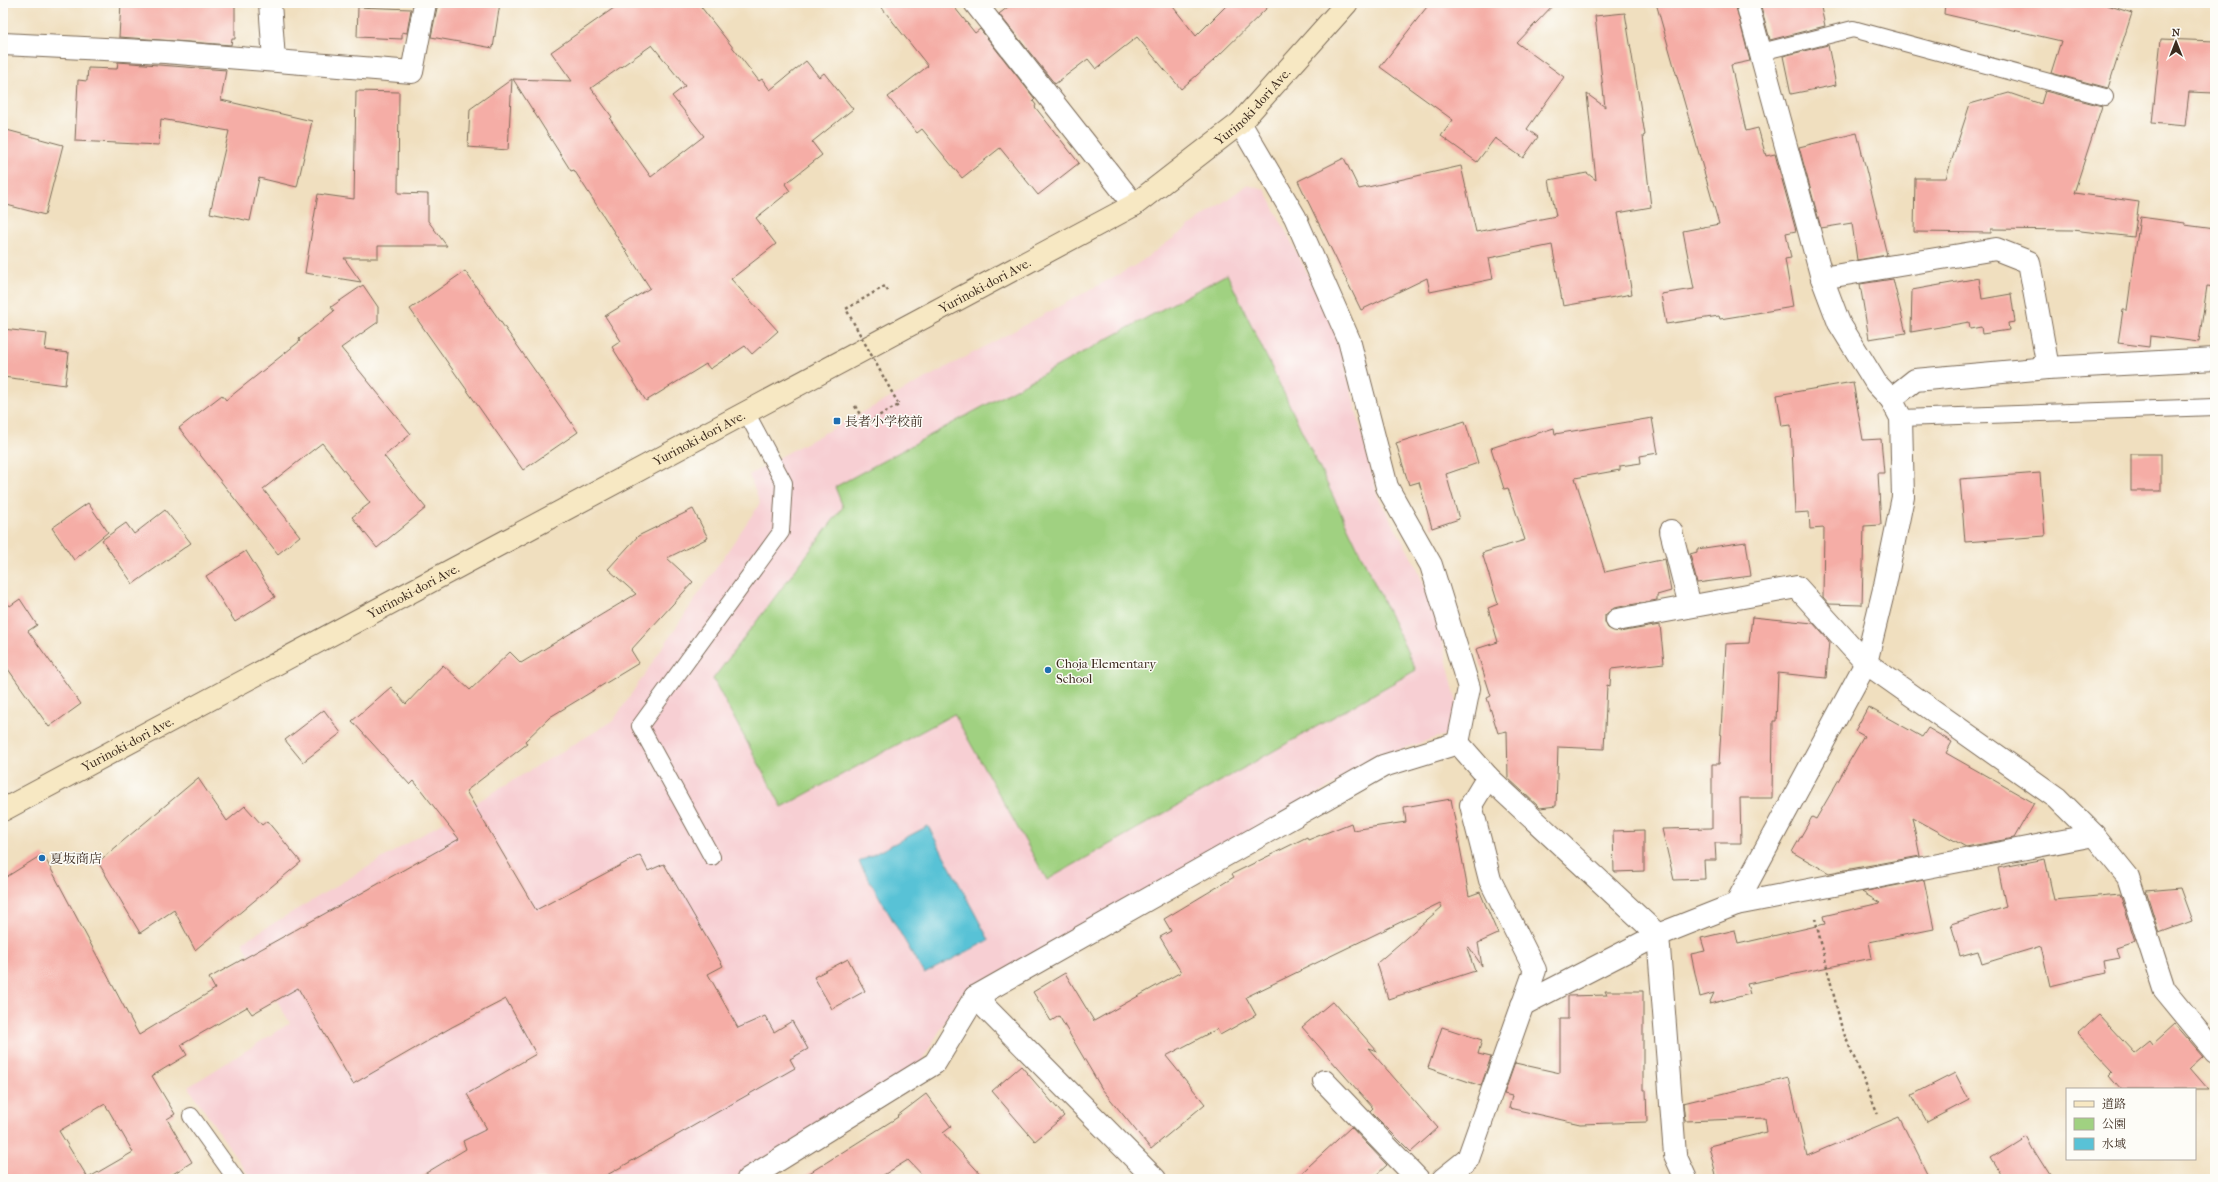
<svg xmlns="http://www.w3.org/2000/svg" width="2218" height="1182" font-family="'IM FELL French Canon','Noto Serif JP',serif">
	<rect width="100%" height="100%" fill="#fdfcf7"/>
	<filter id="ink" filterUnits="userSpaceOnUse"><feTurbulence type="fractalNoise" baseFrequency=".025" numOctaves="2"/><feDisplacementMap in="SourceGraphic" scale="8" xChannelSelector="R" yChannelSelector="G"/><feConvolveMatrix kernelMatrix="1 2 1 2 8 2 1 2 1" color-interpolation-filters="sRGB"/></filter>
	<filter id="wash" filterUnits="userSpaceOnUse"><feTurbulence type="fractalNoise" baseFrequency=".012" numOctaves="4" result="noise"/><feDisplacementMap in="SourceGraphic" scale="16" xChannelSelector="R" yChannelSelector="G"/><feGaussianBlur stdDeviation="0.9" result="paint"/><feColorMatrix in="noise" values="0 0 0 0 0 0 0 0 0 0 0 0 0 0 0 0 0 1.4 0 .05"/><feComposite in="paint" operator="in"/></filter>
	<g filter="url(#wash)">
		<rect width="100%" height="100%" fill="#f0dfbf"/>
		<polygon fill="#f7cfd3" points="1247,185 1265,190 1336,330 1378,497 1417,567 1441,636 1457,704 1445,735 1392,752 962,994 918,1067 732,1179 251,1179 188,1087 290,1023 242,942 613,721 760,503 749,475 789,452 1136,265"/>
		<polygon fill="#a0d181" stroke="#6e7e50" points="1227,274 1416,670 1047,880 954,714 782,807 713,679 843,507 835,487"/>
		<polygon fill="#59c2d6" stroke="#4a767a" points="928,826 989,940 924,974 859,862"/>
		<g id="blocks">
			<g fill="#f5ada6" fill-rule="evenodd">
				<polygon points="121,3 235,3 235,39 232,39 231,45 119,37"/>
				<polygon points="438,3 500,3 493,48 431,37"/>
				<path d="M621,3H698L759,81L762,79L770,90L806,61L819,77L824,73L853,109L812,142L822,155L785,184L790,191L756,218L776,244L731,279L778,331L752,354L745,346L710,369L706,364L646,401L612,347L621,341L605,316L650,288L574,170L571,171L513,79L572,81L551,52ZM652,45L685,86L672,96L704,136L651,177L610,119L612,117L591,88Z"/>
				<polygon points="878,3 951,3 975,33 980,29 1035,99 1033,101 1036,105 1035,107 1079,163 1038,195 1000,148 962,178 922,129 917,133 888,97 928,66"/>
				<polygon points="1013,3 1170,3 1196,36 1229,3 1272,3 1213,61 1181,89 1137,37 1096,69 1088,59 1055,84 999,14"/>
				<polygon points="1430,3 1555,3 1517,43 1564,77 1527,129 1538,137 1523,158 1495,138 1477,162 1441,136 1453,120 1380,67"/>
				<polygon points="1656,3 1735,3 1750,61 1731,65 1746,131 1758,128 1766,156 1775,154 1796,231 1786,233 1791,258 1785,259 1793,307 1720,319 1719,316 1666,324 1661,294 1694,289 1683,231 1719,224"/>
				<polygon points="1760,3 1820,3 1825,26 1770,40"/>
				<polygon points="1945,3 2101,3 2132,13 2108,88 2051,73 2061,41 1944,14"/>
				<polygon points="358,7 411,9 407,33 402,32 402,39 357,37"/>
				<polygon points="1625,13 1645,135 1643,136 1651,207 1618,213 1632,294 1563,306 1552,245 1489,258 1493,279 1430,292 1427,278 1361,310 1298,181 1344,158 1359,189 1461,166 1476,232 1556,216 1549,180 1587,173 1596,180 1587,94 1605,107 1595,16"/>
				<polygon points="2161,39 2215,41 2215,93 2189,92 2185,126 2152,123"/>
				<polygon points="1828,45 1836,85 1791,94 1783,56"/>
				<polygon points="118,62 226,70 221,100 312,121 297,187 259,178 250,221 210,213 229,131 161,119 159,145 75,141 78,80 87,81 88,68 117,69"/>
				<polygon points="512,79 508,150 468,147 470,109"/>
				<polygon points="356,91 399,92 398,193 428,194 428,221 447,246 378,246 378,258 344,258 361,282 305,273 318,194 354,199"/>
				<polygon points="2045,91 2102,106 2074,193 2139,202 2134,237 2072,230 1991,229 1991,233 1914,232 1915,178 1946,178 1970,104 2009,93 2041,104"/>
				<polygon points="3,129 63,145 45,215 3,204"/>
				<polygon points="1857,133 1887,255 1857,260 1852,223 1821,228 1799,147"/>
				<polygon points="2140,217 2185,223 2185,225 2215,229 2215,287 2207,286 2199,342 2150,336 2149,347 2118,343 2123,310 2127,310"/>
				<polygon points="465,271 578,432 523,470 410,309"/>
				<polygon points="1979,278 1982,299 2011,294 2015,322 2008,323 2009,330 1982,334 1981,327 1970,329 1969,322 1911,332 1912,290"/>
				<polygon points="1893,279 1906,333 1869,339 1860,284"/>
				<polygon points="363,285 378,307 378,322 341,348 411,434 384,456 426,508 377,548 352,517 370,503 322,443 263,489 300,536 278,554 179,428 222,395 226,400 300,341 299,339 334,311 331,307"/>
				<polygon points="3,329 47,334 45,350 69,353 65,385 3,377"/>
				<polygon points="1853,382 1863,440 1881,439 1884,473 1878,473 1881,525 1864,526 1862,605 1829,604 1823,597 1824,528 1810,529 1809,512 1795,513 1791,425 1782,426 1777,395"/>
				<polygon points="1652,418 1658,453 1640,456 1641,463 1620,466 1620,470 1575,478 1605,572 1665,559 1671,591 1657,595 1657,600 1614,608 1605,615 1605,622 1608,628 1619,632 1660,625 1664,663 1611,669 1610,686 1607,685 1604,749 1558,747 1556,806 1540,808 1508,778 1507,731 1498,733 1487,698 1491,696 1476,649 1498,642 1488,608 1498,604 1482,553 1525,540 1508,488 1504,489 1491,448 1554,428 1555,434"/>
				<polygon points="1465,421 1478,463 1446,474 1459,519 1432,528 1419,482 1409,485 1396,443"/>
				<rect x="2131" y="454" width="30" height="37"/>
				<polygon points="2040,473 2045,536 1965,542 1960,479"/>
				<polygon points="88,503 108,532 74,560 52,528"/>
				<path d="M693,509L708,538L667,558L693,582L631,650L639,663L550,717L525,741L527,744L466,791L536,910L640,855L648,871L664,864L723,966L708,974L738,1028L765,1016L774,1032L792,1021L808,1049L790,1059L795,1068L600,1179H416L466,1149L463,1141L487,1129L467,1094L536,1054L506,999L452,1027L353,1084L298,988L252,1014L247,1007L181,1045L187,1055L152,1076L175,1114L167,1119L192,1162L165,1179H3V879L43,854L139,1035L215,989L209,978L459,839L414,781L410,785L352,721L391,687L406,704L443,665L470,690L510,652L521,663L636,594L608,569L638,536ZM105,1104L133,1152L88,1178L59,1131Z"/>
				<polygon points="165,510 191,543 133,584 102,540 126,523 134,534"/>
				<polygon points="1746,542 1751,576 1697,583 1690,554 1697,552 1697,549"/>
				<polygon points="246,551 275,597 235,622 206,576"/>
				<polygon points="3,596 10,606 20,599 37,625 28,631 81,704 49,727 3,662"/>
				<polygon points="1752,617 1813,623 1829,641 1826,678 1778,673 1776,721 1773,721 1772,798 1740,798 1741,843 1715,843 1716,860 1704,860 1705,879 1674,880 1662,829 1712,828 1712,764 1719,764 1726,644 1749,643"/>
				<polygon points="1868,707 1922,737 1928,728 1952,742 1946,753 2034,803 2014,838 1966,847 1912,817 1920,856 1829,873 1792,852 1812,817 1816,819 1864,736 1855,731"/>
				<polygon points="324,710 341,733 303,762 285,740"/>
				<polygon points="198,778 227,821 245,806 262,825 267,821 301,862 195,950 174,910 140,933 98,862"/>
				<polygon points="1451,799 1469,896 1480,892 1498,934 1478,943 1482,966 1469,947 1467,948 1475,971 1388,999 1377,963 1442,907 1440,903 1246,997 1256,1015 1220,1035 1217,1029 1166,1056 1205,1104 1151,1149 1102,1089 1059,1016 1051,1021 1033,992 1065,973 1094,1021 1181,972 1160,937 1171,931 1164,919 1234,877 1232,874 1307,837 1308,840 1351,823 1353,830 1406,822 1404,807"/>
				<polygon points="1644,830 1644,871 1614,872 1613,831"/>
				<polygon points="2045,859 2054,900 2120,894 2135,941 2117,947 2120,958 2104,961 2106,973 2050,986 2041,946 1982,964 1978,951 1960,956 1951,924 2006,907 1998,868"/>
				<polygon points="1924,880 1934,929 1869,942 1872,958 1747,984 1750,994 1709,1004 1714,993 1700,997 1691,954 1705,951 1701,938 1735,930 1738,944 1825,924 1823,916 1880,903 1862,892"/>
				<polygon points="2180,888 2192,921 2159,933 2146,891"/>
				<polygon points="848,959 865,991 832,1009 814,977"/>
				<polygon points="1605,991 1643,991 1643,1090 1646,1090 1647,1122 1580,1124 1509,1108 1512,1096 1504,1094 1515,1063 1560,1073 1560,1019 1568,1019 1568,996 1607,995"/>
				<polygon points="1333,1001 1377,1051 1368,1048 1438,1128 1411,1152 1370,1111 1373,1108 1302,1027"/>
				<polygon points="2099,1015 2134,1053 2150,1040 2153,1044 2175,1024 2203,1056 2190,1068 2208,1089 2121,1089 2109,1075 2113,1071 2078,1034"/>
				<polygon points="1442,1027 1482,1040 1478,1054 1491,1057 1481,1086 1428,1068"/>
				<polygon points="1021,1066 1064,1116 1035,1141 992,1091"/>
				<polygon points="1955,1073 1969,1100 1927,1122 1912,1095"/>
				<polygon points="1789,1078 1807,1156 1899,1117 1930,1179 1717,1179 1709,1146 1767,1132 1765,1118 1685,1121 1683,1103"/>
				<polygon points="926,1094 951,1127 943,1133 985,1179 926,1179 908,1160 877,1179 800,1179 898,1117 897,1116"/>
				<polygon points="1351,1127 1387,1165 1372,1179 1295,1179"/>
				<polygon points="2026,1136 2035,1152 2052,1179 2004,1179 1991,1158"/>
			</g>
		</g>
	</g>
	<g filter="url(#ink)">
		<use href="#blocks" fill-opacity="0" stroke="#7a6956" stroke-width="1"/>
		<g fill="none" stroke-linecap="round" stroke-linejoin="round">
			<defs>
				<g id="lane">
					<polyline points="1761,52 1853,29 2105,97"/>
					<polyline points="1901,418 2215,407"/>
					<polyline points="712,857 640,726 781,532 784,483 746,412"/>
					<polyline points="191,1116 236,1179"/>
				</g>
				<g id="street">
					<polyline points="270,3 274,60"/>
					<polyline points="975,3 1134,205"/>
					<polyline points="3,44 165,52 412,72 425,3"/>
					<polyline points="1240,123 1295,217 1349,340 1387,487 1431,565 1469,688 1458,743"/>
					<polyline points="1822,278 1996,249 2029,262 2048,368"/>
					<polyline points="1891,399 1915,380 2048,368 2215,359"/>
					<polyline points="1671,531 1690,606"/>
					<polyline points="1617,620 1797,587 1866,663 2057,798 2094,835 2128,877 2164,989 2215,1051"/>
					<polyline points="1458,743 1488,777 1658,935 1675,1155 1686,1179"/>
					<polyline points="1736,904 2094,835"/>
					<polyline points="975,997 1155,1179"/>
					<polyline points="1522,1005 1658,935 1736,904 1866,663 1885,585 1903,497 1901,418 1891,399 1876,383 1839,323 1822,278 1747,3"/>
					<polyline points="1324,1081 1418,1179"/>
					<polyline points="748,1179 935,1063 975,997 1383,766 1458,743"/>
					<polyline points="1443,1179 1468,1159 1535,970 1490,880 1471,805 1488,777"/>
				</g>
				<g id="secondary">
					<path id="s1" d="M3,810L1134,205L1240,123L1347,3"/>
				</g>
			</defs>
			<use href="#lane" stroke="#7a6956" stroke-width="18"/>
			<use href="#street" stroke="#7a6956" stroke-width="24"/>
			<use href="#secondary" stroke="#7a6956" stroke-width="24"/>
			<polyline stroke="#7a6956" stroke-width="2.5" stroke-dasharray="3 3" stroke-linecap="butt" points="1815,918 1842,1029 1878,1114"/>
			<use href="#lane" stroke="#fff" stroke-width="16"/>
			<use href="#street" stroke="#fff" stroke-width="22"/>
			<use href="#secondary" stroke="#f7e8c3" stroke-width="22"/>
			<polyline stroke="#7a6956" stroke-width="2.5" stroke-dasharray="3 3" stroke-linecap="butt" points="855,406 865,423 899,405 846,309 885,286 889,293"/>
		</g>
	</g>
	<g fill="#1f6fb2" stroke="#fdfcf7" stroke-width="1.5">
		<rect x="833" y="417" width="8" height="8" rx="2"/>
		<circle cx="1048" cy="670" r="4"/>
		<circle cx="42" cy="858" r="4"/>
	</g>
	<g text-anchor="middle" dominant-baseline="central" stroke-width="3" stroke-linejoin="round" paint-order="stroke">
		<g font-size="13" fill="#3b2a1e" stroke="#fdfcf7">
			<text stroke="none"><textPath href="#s1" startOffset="1437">Yurinoki-dori Ave.</textPath></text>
			<text stroke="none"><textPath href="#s1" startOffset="1113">Yurinoki-dori Ave.</textPath></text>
			<text stroke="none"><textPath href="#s1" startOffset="789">Yurinoki-dori Ave.</textPath></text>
			<text stroke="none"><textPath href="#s1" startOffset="465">Yurinoki-dori Ave.</textPath></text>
			<text stroke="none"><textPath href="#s1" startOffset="141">Yurinoki-dori Ave.</textPath></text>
		</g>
		<g font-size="13" fill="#3b2a1e" stroke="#fdfcf7" text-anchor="start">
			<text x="845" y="421">長者小学校前</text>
			<text x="1056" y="663">Choja Elementary<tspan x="1056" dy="15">School</tspan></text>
			<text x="50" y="858">夏坂商店</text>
		</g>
	</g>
	<rect width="2218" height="1182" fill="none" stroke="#fdfcf7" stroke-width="16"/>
	<rect x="2066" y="1088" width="130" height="72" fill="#fdfcf7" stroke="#afa8a0"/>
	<rect x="2074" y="1101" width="20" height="6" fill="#f7e8c3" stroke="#afa8a0"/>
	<text x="2102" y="1108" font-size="12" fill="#3b2a1e">道路</text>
	<rect x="2074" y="1118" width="20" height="12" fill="#a0d181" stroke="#afa8a0"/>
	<text x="2102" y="1128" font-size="12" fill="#3b2a1e">公園</text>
	<rect x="2074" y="1138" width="20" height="12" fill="#59c2d6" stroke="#afa8a0"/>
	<text x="2102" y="1148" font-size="12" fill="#3b2a1e">水域</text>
	<g transform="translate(2176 42)" stroke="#fdfcf7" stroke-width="3" paint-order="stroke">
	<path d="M0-3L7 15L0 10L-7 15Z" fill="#3b2a1e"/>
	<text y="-6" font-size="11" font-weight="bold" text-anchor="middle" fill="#3b2a1e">N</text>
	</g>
</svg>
